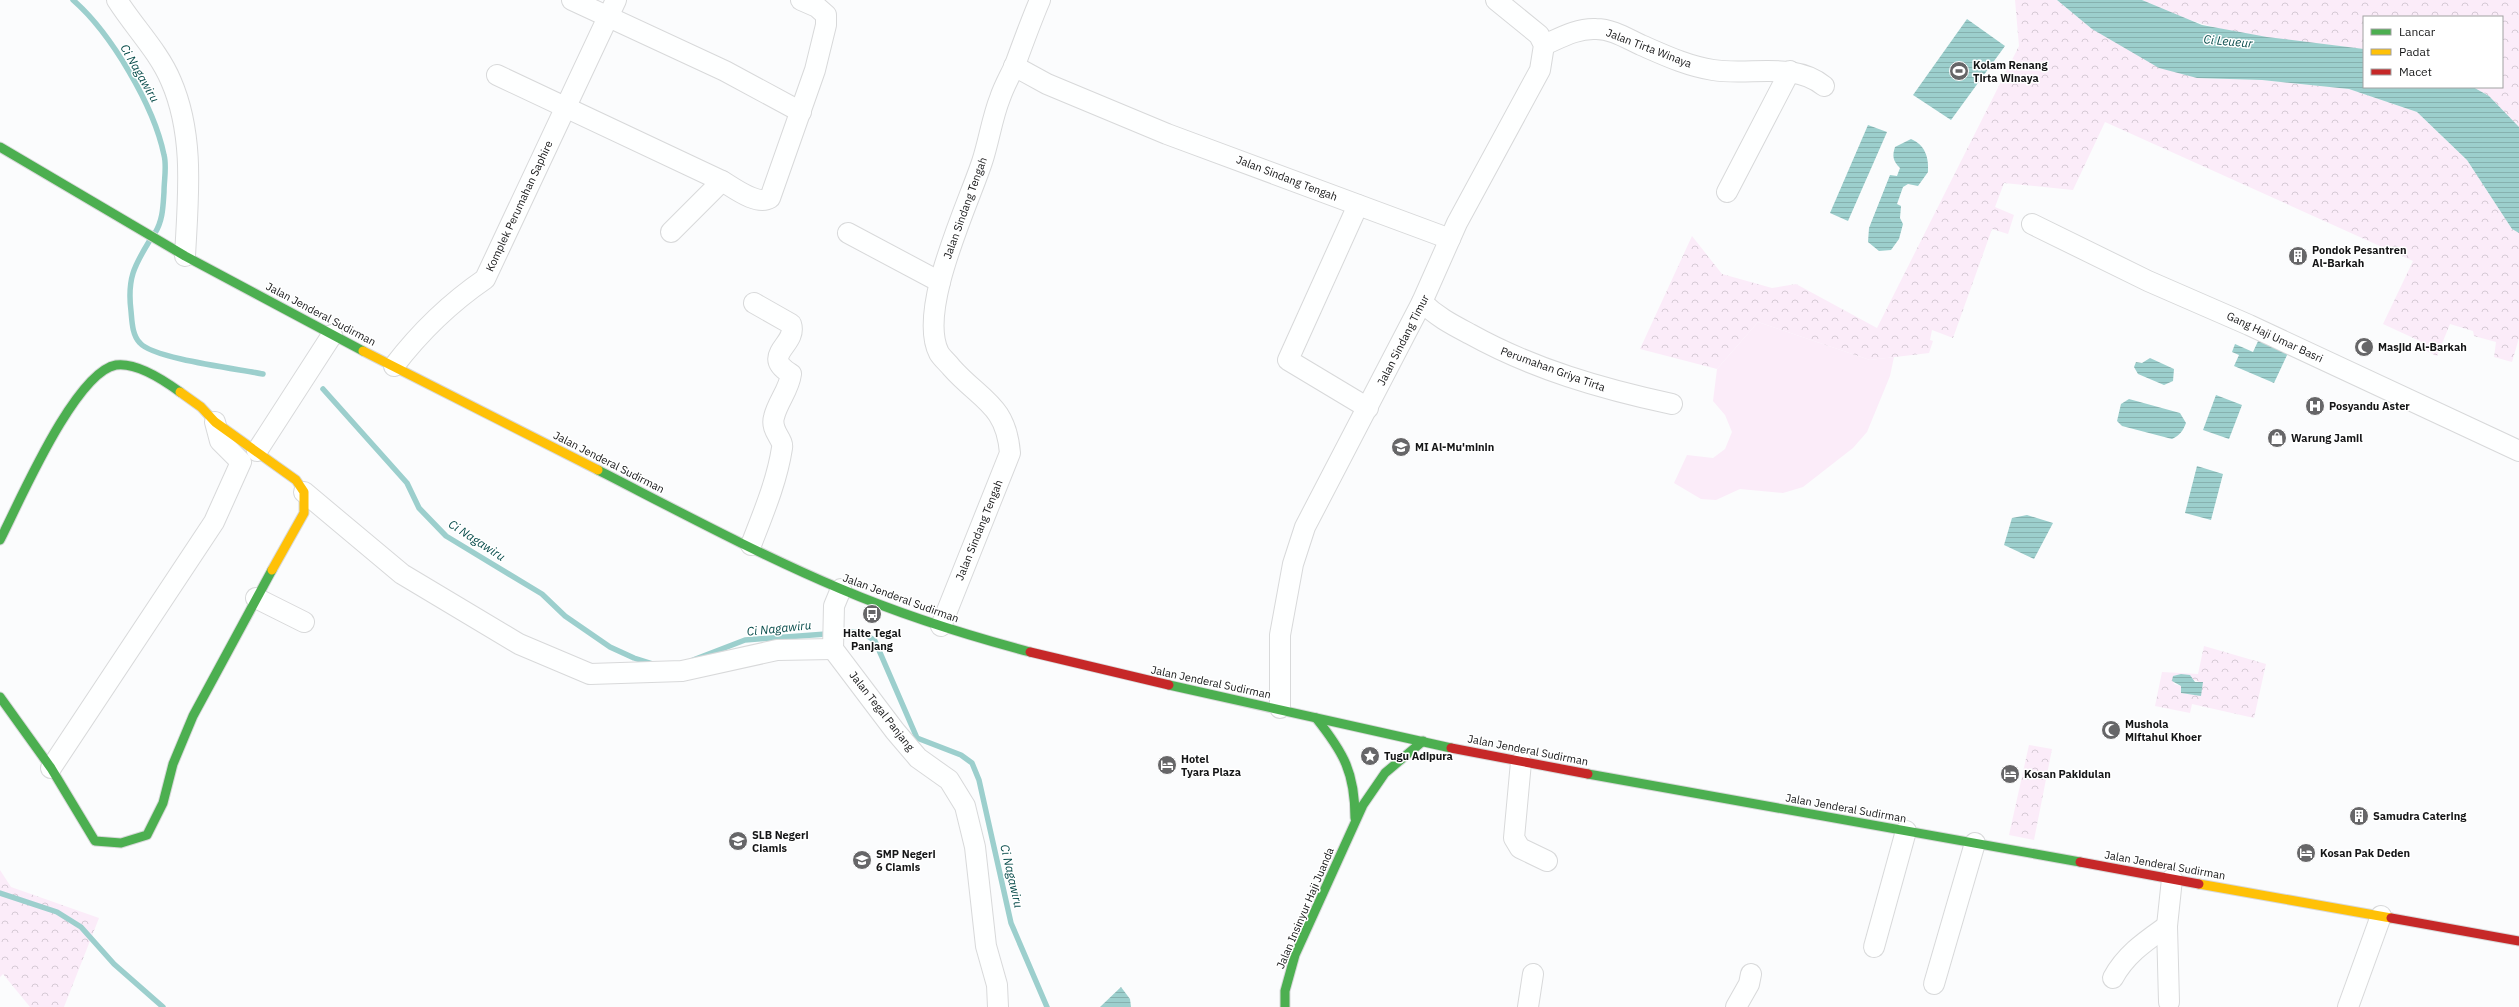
<svg xmlns="http://www.w3.org/2000/svg" width="2519" height="1007" font-family="'IBM Plex Sans',sans-serif">
	<defs>
		<pattern id="forest-crowns" width="20" height="18" patternUnits="userSpaceOnUse"><rect width="20" height="18" fill="#fbecf9"/><path d="M2 6a3 3 0 1 1 6 0M12 15a3 3 0 1 1 6 0" fill="none" stroke="#d6cad5"/></pattern>
		<pattern id="water-rules" width="6" height="5" patternUnits="userSpaceOnUse"><rect width="6" height="5" fill="#9ccfcd"/><path d="M0 2.5h6" fill="none" stroke="#86b1af"/></pattern>
	</defs>
	<rect width="100%" height="100%" fill="#fbfcfd"/>
	<polygon fill="#fbecf9" points="1758,322 1870,360 1894,357 1890,376 1867,432 1853,448 1803,487 1783,493 1740,489 1716,500 1701,499 1674,483 1687,455 1713,458 1725,449 1732,432 1725,415 1713,401 1717,369"/>
	<g fill="url(#forest-crowns)" fill-rule="evenodd">
		<polygon points="2015,0 2057,0 2092,29 2197,78 2262,80 2349,89 2417,112 2467,160 2512,229 2519,233 2519,338 2512,362 2494,357 2496,342 2474,336 2473,331 2450,324 2437,356 2420,348 2422,342 2383,324 2413,261 2105,122 2073,190 2004,183 1995,207 2014,215 2008,234 1992,229 1953,338 1932,330 1930,340 1933,341 1929,353 1870,360 1758,322 1717,369 1640,349 1692,236 1722,274 1772,288 1796,284 1877,328 2019,46"/>
		<path d="M2142,0H2519V127L2489,96L2473,87H2502V17H2364V49C2289,40 2210,36 2142,0Z"/>
		<path d="M2204,646L2266,664L2254,718L2192,704L2190,713L2155,706L2162,672L2198,674ZM2177,675H2190L2193,680L2198,681L2201,695L2181,693V686L2174,684L2173,676Z"/>
		<polygon points="2029,745 2052,749 2034,840 2009,835"/>
		<polygon points="0,870 11,887 99,918 64,1007 30,1007 3,974 0,977"/>
	</g>
	<g fill="url(#water-rules)">
		<polygon points="2057,0 2142,0 2202,25 2267,37 2364,49 2364,87 2473,87 2489,96 2519,127 2519,233 2512,229 2467,160 2417,112 2349,89 2262,80 2197,78 2159,68 2092,29"/>
		<polygon points="1967,19 2005,46 1951,120 1913,95"/>
		<polygon points="1868,125 1887,132 1848,221 1830,213"/>
		<path d="M1911,139C1925,145 1929,157 1928,172L1918,186L1908,184L1903,187L1897,204L1901,206L1900,218L1903,224L1899,239L1891,250L1879,251L1868,242L1869,228L1890,175L1897,176L1900,168C1893,161 1892,156 1895,147Z"/>
		<polygon points="2259,339 2288,353 2274,383 2234,366 2239,355 2232,352 2235,344 2253,352"/>
		<polygon points="2150,358 2174,369 2173,381 2164,385 2138,374 2134,367 2136,362 2142,363"/>
		<polygon points="2216,395 2242,405 2229,439 2203,430"/>
		<path d="M2129,399L2180,413L2186,423C2183,431 2180,435 2172,439L2122,426L2117,421L2121,404Z"/>
		<polygon points="2197,466 2223,474 2211,520 2185,513"/>
		<polygon points="2027,515 2053,523 2034,559 2004,545 2012,518"/>
		<polygon points="2181,674 2190,675 2195,682 2203,682 2201,696 2181,693 2181,686 2172,681 2173,676"/>
		<polygon points="1121,987 1130,999 1131,1007 1100,1007"/>
	</g>
	<g fill="none" stroke-linecap="round" stroke-linejoin="round">
		<g stroke="#9ccfcd" stroke-width="5.5">
			<path d="M73,0C111,33 154,106 164,155C167,166 164,180 164,192C163,206 163,220 155,233"/>
			<path d="M150,240C134,266 127,279 131,311C132,321 132,335 140,343C154,359 239,369 263,374"/>
			<polyline points="323,389 407,483 419,508 446,536 542,594 565,616 610,647 634,658 653,664"/>
			<polyline points="693,660 745,640 853,632 865,634 875,641 917,738 961,755 972,763 979,780 1011,923 1047,1007"/>
			<polyline points="0,893 57,912 81,927 114,964 163,1007"/>
		</g>
		<defs>
			<g id="street">
				<path d="M117,0C134,27 159,52 171,81C195,136 188,198 185,256"/>
				<polyline points="572,0 725,71 801,112"/>
				<path d="M1544,45C1560,38 1577,28 1596,29C1612,29 1626,38 1641,45C1664,55 1687,66 1713,70C1750,76 1793,61 1824,86"/>
				<polyline points="1014,66 1047,84 1167,134 1450,239"/>
				<path d="M497,75L722,181C734,188 757,206 770,198L815,70L826,25V15L817,7L801,0"/>
				<polyline points="1727,192 1790,71"/>
				<polyline points="1358,205 1288,360 1368,408"/>
				<polyline points="2032,224 2148,281 2249,325 2519,451"/>
				<polyline points="671,232 722,181"/>
				<polyline points="848,233 940,282"/>
				<path d="M1422,302C1437,317 1453,325 1470,334C1533,369 1602,389 1672,404"/>
				<path d="M394,366C420,332 450,303 485,279L616,0"/>
				<polyline points="257,451 332,335"/>
				<polyline points="304,492 402,574 519,644 590,674 682,671 777,650 833,649"/>
				<path d="M751,545C763,514 777,481 782,448C784,439 770,431 774,417C778,401 789,390 791,374C759,355 798,345 791,324L754,303"/>
				<polyline points="841,589 834,606 833,649 895,731 918,758 949,780 965,806 975,847 986,946 997,985 998,1007"/>
				<polyline points="256,598 304,622"/>
				<path d="M941,626L1010,453C1006,404 980,400 951,367C948,363 942,358 939,353C917,310 968,205 982,162C989,141 992,118 1000,98C1004,86 1010,76 1015,65C1023,43 1031,21 1040,0"/>
				<polyline points="1280,708 1280,635 1293,564 1305,527 1422,302 1457,223 1540,70 1544,45 1539,35 1496,0"/>
				<polyline points="1521,762 1514,838 1520,848 1547,861"/>
				<polyline points="51,768 214,522 241,462 220,441 215,422"/>
				<polyline points="1874,947 1906,831"/>
				<path d="M2113,978C2126,954 2146,941 2167,926"/>
				<polyline points="1934,984 1975,843"/>
				<polyline points="2169,1002 2167,926 2172,879"/>
				<polyline points="1528,1007 1533,974"/>
				<polyline points="1736,1007 1749,984 1751,974"/>
				<polyline points="2348,1007 2381,916"/>
			</g>
			<g id="fast">
				<polyline points="0,147 185,256 363,351"/>
				<path d="M598,470C678,511 758,554 841,589C902,615 966,635 1030,652"/>
				<path d="M0,540C19,503 75,372 116,365C137,362 165,381 180,392"/>
				<polyline points="1169,685 1451,748"/>
				<polyline points="0,697 51,768 95,841 121,843 147,835 163,803 173,764 193,716 272,570"/>
				<path d="M1316,718C1344,753 1355,773 1355,818"/>
				<polyline points="1588,774 2080,862"/>
				<polyline points="1285,1007 1285,991 1295,955 1363,805 1385,773 1423,741"/>
			</g>
			<g id="slow">
				<polyline points="363,351 598,470"/>
				<polyline points="180,392 201,407 215,422 296,480 304,492 304,513 272,570"/>
				<polyline points="2199,884 2391,918"/>
			</g>
			<g id="jam">
				<polyline points="1030,652 1169,685"/>
				<polyline points="1451,748 1588,774"/>
				<polyline points="2080,862 2199,884"/>
				<polyline points="2391,918 2519,941"/>
			</g>
		</defs>
		<use href="#street" stroke="#d8d9da" stroke-width="22"/>
		<use href="#fast" stroke="#d8d9da" stroke-width="11"/>
		<use href="#slow" stroke="#d8d9da" stroke-width="11"/>
		<use href="#jam" stroke="#d8d9da" stroke-width="11"/>
		<use href="#street" stroke="#feffff" stroke-width="20"/>
		<use href="#fast" stroke="#4caf50" stroke-width="9"/>
		<use href="#slow" stroke="#ffc107" stroke-width="9"/>
		<use href="#jam" stroke="#c62828" stroke-width="9"/>
	</g>
	<defs>
		<symbol id="stadium-disc" viewBox="-11 -11 22 22"><circle r="9.5" fill="#666668" stroke="#fff"/><path d="M0-5a6.5 5 0 1 0 0 10a6.5 5 0 1 0 0-10ZM-3.5-1.8h7v3.6h-7Z" fill="#fff"/></symbol>
		<symbol id="building-disc" viewBox="-11 -11 22 22"><circle r="9.5" fill="#666668" stroke="#fff"/><path d="M-4-6H4V6H1V3H-1V6H-4ZM-2.5-4.3h1.7v1.8h-1.7ZM.8-4.3h1.7v1.8H.8ZM-2.5-1h1.7V.8h-1.7ZM.8-1h1.7V.8H.8Z" fill="#fff"/></symbol>
		<symbol id="mosque-disc" viewBox="-11 -11 22 22"><circle r="9.5" fill="#666668" stroke="#fff"/><path d="M3.5-4.9A6 6 0 1 0 3.5 4.9A5 5 0 1 1 3.5-4.9Z" fill="#fff"/></symbol>
		<symbol id="hospital-disc" viewBox="-11 -11 22 22"><circle r="9.5" fill="#666668" stroke="#fff"/><path d="M-5-5h3v3.5h4V-5h3V5h-3V1.5h-4V5h-3Z" fill="#fff"/></symbol>
		<symbol id="shop-disc" viewBox="-11 -11 22 22"><circle r="9.5" fill="#666668" stroke="#fff"/><path d="M-5-2.5h2.3a2.7 3.5 0 0 1 5.4 0H5L5.5 6h-11ZM-1.5-2.5h3a1.5 2.3 0 0 0-3 0Z" fill="#fff"/></symbol>
		<symbol id="school-disc" viewBox="-11 -11 22 22"><circle r="9.5" fill="#666668" stroke="#fff"/><path d="M0-5L7-2L0 1L-7-2ZM-4 1L0 2.5L4 1V4Q0 6-4 4Z" fill="#fff"/></symbol>
		<symbol id="bus-disc" viewBox="-11 -11 22 22"><circle r="9.5" fill="#666668" stroke="#fff"/><path d="M-5-6H5V4H4V6H2V4H-2V6H-4V4H-5ZM-3.5-4V0h7V-4ZM-3.5 1.2v1.5H-2V1.2ZM2 1.2v1.5H3.5V1.2Z" fill="#fff"/></symbol>
		<symbol id="sight-disc" viewBox="-11 -11 22 22"><circle r="9.5" fill="#666668" stroke="#fff"/><path d="M0-6L1.8-2.2L6-1.7L2.9 1.2L3.7 5.4L0 3.3L-3.7 5.4L-2.9 1.2L-6-1.7L-1.8-2.2Z" fill="#fff"/></symbol>
		<symbol id="hotel-disc" viewBox="-11 -11 22 22"><circle r="9.5" fill="#666668" stroke="#fff"/><path d="M-6-4.5h1.5V1H6V5H4.5V3h-9V5H-6ZM-4 0a1.8 1.8 0 1 1 3.6 0ZM.5 0V-2.5h3Q6-2.5 6 0Z" fill="#fff"/></symbol>
	</defs>
	<g fill-rule="evenodd">
		<use href="#stadium-disc" x="1948" y="60" width="22" height="22"/>
		<use href="#building-disc" x="2287" y="245" width="22" height="22"/>
		<use href="#mosque-disc" x="2353" y="336" width="22" height="22"/>
		<use href="#hospital-disc" x="2304" y="395" width="22" height="22"/>
		<use href="#shop-disc" x="2266" y="427" width="22" height="22"/>
		<use href="#school-disc" x="1390" y="436" width="22" height="22"/>
		<use href="#bus-disc" x="861" y="603" width="22" height="22"/>
		<use href="#mosque-disc" x="2100" y="719" width="22" height="22"/>
		<use href="#sight-disc" x="1359" y="745" width="22" height="22"/>
		<use href="#hotel-disc" x="1156" y="754" width="22" height="22"/>
		<use href="#hotel-disc" x="1999" y="763" width="22" height="22"/>
		<use href="#building-disc" x="2348" y="805" width="22" height="22"/>
		<use href="#school-disc" x="727" y="830" width="22" height="22"/>
		<use href="#hotel-disc" x="2295" y="842" width="22" height="22"/>
		<use href="#school-disc" x="851" y="849" width="22" height="22"/>
	</g>
	<g text-anchor="middle" dominant-baseline="central" stroke-width="3" stroke-linejoin="round" paint-order="stroke">
		<g font-size="11" fill="#151617" stroke="#fff">
			<text transform="translate(1649 48) rotate(21)">Jalan Tirta Winaya</text>
			<text transform="translate(1287 178) rotate(21)">Jalan Sindang Tengah</text>
			<text transform="translate(519 206) rotate(-65)">Komplek Perumahan Saphire</text>
			<text transform="translate(965 208) rotate(-70)">Jalan Sindang Tengah</text>
			<text transform="translate(321 314) rotate(28)">Jalan Jenderal Sudirman</text>
			<text transform="translate(2275 337) rotate(25)">Gang Haji Umar Basri</text>
			<text transform="translate(1403 340) rotate(-63)">Jalan Sindang Timur</text>
			<text transform="translate(1553 369) rotate(20)">Perumahan Griya Tirta</text>
			<text transform="translate(609 462) rotate(27)">Jalan Jenderal Sudirman</text>
			<text transform="translate(979 530) rotate(-68)">Jalan Sindang Tengah</text>
			<text transform="translate(901 598) rotate(20)">Jalan Jenderal Sudirman</text>
			<text transform="translate(1211 682) rotate(12)">Jalan Jenderal Sudirman</text>
			<text transform="translate(882 711) rotate(52)">Jalan Tegal Panjang</text>
			<text transform="translate(1528 750) rotate(11)">Jalan Jenderal Sudirman</text>
			<text transform="translate(1846 808) rotate(10)">Jalan Jenderal Sudirman</text>
			<text transform="translate(2165 865) rotate(10)">Jalan Jenderal Sudirman</text>
			<text transform="translate(1305 908) rotate(-67)">Jalan Insinyur Haji Juanda</text>
		</g>
		<g font-size="11" font-weight="bold" fill="#151617" stroke="#fff" text-anchor="start">
			<text x="1973" y="65">Kolam Renang<tspan x="1973" dy="13">Tirta Winaya</tspan></text>
			<text x="2312" y="250">Pondok Pesantren<tspan x="2312" dy="13">Al-Barkah</tspan></text>
			<text x="2378" y="347">Masjid Al-Barkah</text>
			<text x="2329" y="406">Posyandu Aster</text>
			<text x="2291" y="438">Warung Jamil</text>
			<text x="1415" y="447">MI Al-Mu'minin</text>
			<text x="872" y="633" text-anchor="middle">Halte Tegal<tspan x="872" dy="13">Panjang</tspan></text>
			<text x="2125" y="724">Mushola<tspan x="2125" dy="13">Miftahul Khoer</tspan></text>
			<text x="1384" y="756">Tugu Adipura</text>
			<text x="1181" y="759">Hotel<tspan x="1181" dy="13">Tyara Plaza</tspan></text>
			<text x="2024" y="774">Kosan Pakidulan</text>
			<text x="2373" y="816">Samudra Catering</text>
			<text x="752" y="835">SLB Negeri<tspan x="752" dy="13">Ciamis</tspan></text>
			<text x="2320" y="853">Kosan Pak Deden</text>
			<text x="876" y="854">SMP Negeri<tspan x="876" dy="13">6 Ciamis</tspan></text>
		</g>
		<g font-size="12" font-style="italic" fill="#054a49" stroke="#fff">
			<text transform="translate(2228 41) rotate(5)">Ci Leueur</text>
			<text transform="translate(140 73) rotate(60)">Ci Nagawiru</text>
			<text transform="translate(477 540) rotate(33)">Ci Nagawiru</text>
			<text transform="translate(779 628) rotate(-6)">Ci Nagawiru</text>
			<text transform="translate(1012 876) rotate(77)">Ci Nagawiru</text>
		</g>
	</g>
	<rect x="2363" y="16" width="140" height="72" fill="#ffffff" stroke="#a1a2a2"/>
	<rect x="2371" y="29" width="20" height="6" fill="#4caf50" stroke="#a1a2a2"/>
	<text x="2399" y="36" font-size="12" fill="#151617">Lancar</text>
	<rect x="2371" y="49" width="20" height="6" fill="#ffc107" stroke="#a1a2a2"/>
	<text x="2399" y="56" font-size="12" fill="#151617">Padat</text>
	<rect x="2371" y="69" width="20" height="6" fill="#c62828" stroke="#a1a2a2"/>
	<text x="2399" y="76" font-size="12" fill="#151617">Macet</text>
</svg>
